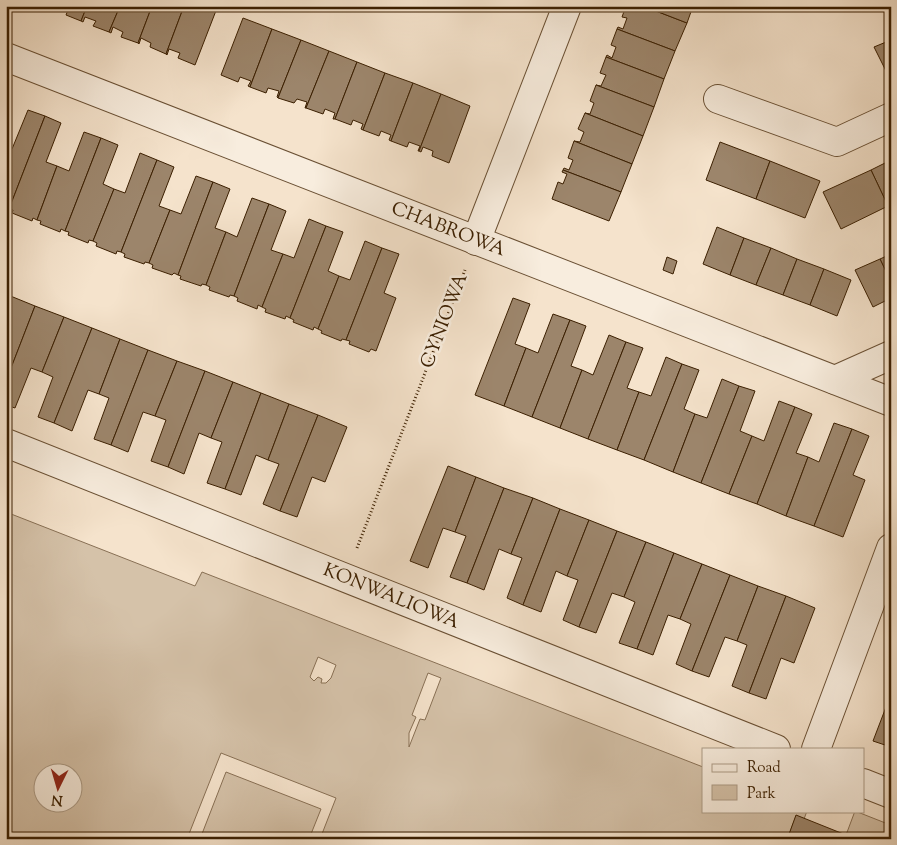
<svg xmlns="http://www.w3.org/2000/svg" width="897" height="845" font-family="'Sorts Mill Goudy',serif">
	<rect width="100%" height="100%" fill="#f5e3cc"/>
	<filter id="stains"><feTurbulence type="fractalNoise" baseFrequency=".004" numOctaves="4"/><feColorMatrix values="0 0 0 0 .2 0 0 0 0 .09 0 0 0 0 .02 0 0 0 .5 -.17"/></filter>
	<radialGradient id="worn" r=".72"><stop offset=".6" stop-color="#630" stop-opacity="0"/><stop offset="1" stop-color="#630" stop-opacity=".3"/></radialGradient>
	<g fill="#d5c2a9" stroke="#887055" fill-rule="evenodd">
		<path d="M6,512L195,586L202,572L703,767V811H807L804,819L796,816L788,837L780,834L778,839H320L336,798L221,753L187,839H6ZM318,657L336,665L331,678L326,683H321L322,679L318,677L314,681L310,677ZM428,673L441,678L425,720L420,719L409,747V733L416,717L412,715ZM42,772H72V802H42Z"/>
		<polygon points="226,772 321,809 309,839 200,839"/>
		<polygon points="855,811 888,824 883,839 853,839 846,835"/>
	</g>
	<g fill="#9c856b" stroke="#3b1f01">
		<polygon points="58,6 87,6 81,21 66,15 68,10"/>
		<polygon points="87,6 120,6 109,32 93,26 96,21 85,17 83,22 81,21"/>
		<polygon points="120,6 152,6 138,43 121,37 123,32 113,27 111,33 109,32"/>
		<polygon points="152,6 184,6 166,54 150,47 151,43 141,38 139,44 138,43"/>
		<polygon points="184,6 213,6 217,8 195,65 178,58 180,53 169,49 167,55 166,54"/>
		<polygon points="626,6 643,6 687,23 675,51 617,29 618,27 623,29 627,18 622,17"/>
		<polygon points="643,6 693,6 687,23"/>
		<polygon points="243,18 272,29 250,87 248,86 251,81 240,77 238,82 221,75"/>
		<polygon points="272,29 301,40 278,98 277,97 279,91 268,88 266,93 250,87"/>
		<polygon points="617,29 675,51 664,79 606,57 607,55 612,58 616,47 611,45"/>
		<polygon points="301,40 329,51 306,108 305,108 307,102 297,99 294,103 278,98"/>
		<polygon points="891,40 891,76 889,77 874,47"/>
		<polygon points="329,51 357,62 335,119 333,119 335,113 325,109 323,114 306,108"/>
		<polygon points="606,57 664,79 654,107 596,85 601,86 606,75 600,73"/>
		<polygon points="357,62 385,73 363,130 361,129 363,124 353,120 351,125 335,119"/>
		<polygon points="385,73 413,83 391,141 389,140 391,135 381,131 379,136 363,130"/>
		<polygon points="413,83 441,94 419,151 418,151 420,146 409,142 407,147 391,141"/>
		<polygon points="596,85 654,107 643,136 585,113 590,114 594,103 590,101"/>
		<polygon points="441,94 470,106 449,163 432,156 433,151 423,147 421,152 419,151"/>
		<polygon points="28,110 45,116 9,209 6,208 6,147 12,149"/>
		<polygon points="585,113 643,136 632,164 574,141 580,142 584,132 578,129"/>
		<polygon points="45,116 61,123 46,162 57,166 37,220 33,218 32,221 12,213 13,210 9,209"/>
		<polygon points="84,132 101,138 65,231 61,229 60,232 40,224 41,221 37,220 57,166 69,171"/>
		<polygon points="101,138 118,145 103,184 114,189 93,241 89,240 88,243 68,235 69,232 65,231"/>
		<polygon points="574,141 632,164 621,192 563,170 564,168 569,170 573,160 568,158"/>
		<polygon points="720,142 770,161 756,199 706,180"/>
		<polygon points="140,153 157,160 121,252 117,251 116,254 96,246 97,243 93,241 114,189 125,193"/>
		<polygon points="157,160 174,167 159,206 170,210 149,263 145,262 144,264 124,257 125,254 121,252"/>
		<polygon points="891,160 891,205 888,206 871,170"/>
		<polygon points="770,161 820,181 805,218 756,199"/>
		<polygon points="563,170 621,192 609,221 552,199 558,182 563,184 567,174 562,172"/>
		<polygon points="871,170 888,206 841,229 823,192"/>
		<polygon points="196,176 213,182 178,275 174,273 172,275 152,268 153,265 149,263 170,210 181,214"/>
		<polygon points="213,182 230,189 215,228 226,232 206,285 202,284 201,286 180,279 181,276 178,275"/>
		<polygon points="252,198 269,204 234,296 230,295 229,297 209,290 210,287 206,285 226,232 237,237"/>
		<polygon points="269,204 286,211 271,250 283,254 262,307 258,305 257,309 237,301 238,298 234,296"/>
		<polygon points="309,219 326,226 290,318 286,316 285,319 265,312 266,309 262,307 283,254 294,258"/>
		<polygon points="326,226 343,232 328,271 339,276 318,329 314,327 313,330 293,322 294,320 290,318"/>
		<polygon points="717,227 744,238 730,275 703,264"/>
		<polygon points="744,238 771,248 756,285 730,275"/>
		<polygon points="365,241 382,248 346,340 342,339 341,341 321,333 322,331 318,329 339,276 350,280"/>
		<polygon points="382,248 399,254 384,293 396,298 376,351 371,349 369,352 349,344 350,341 346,340"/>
		<polygon points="771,248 797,259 783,295 756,285"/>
		<polygon points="891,254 891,282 880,259"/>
		<polygon points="667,257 677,261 673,274 663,270"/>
		<polygon points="797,259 824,269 810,305 783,295"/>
		<polygon points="880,259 891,282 891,298 873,307 855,270"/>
		<polygon points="824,269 851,280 837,316 810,305"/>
		<polygon points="8,295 35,306 6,381 6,299"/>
		<polygon points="513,298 530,304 515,344 526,348 504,406 475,395"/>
		<polygon points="35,306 64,317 42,372 31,368 15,408 6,405 6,381"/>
		<polygon points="553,314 570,320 532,417 504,406 526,348 538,353"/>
		<polygon points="64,317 92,328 54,423 38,417 53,377 42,372"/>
		<polygon points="570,320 586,326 571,366 582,370 560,428 532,417"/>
		<polygon points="92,328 120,339 99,394 88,390 72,431 54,423"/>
		<polygon points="609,335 626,342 588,439 560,428 582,370 593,375"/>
		<polygon points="120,339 148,350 111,445 94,439 109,398 99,394"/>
		<polygon points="626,342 643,348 627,388 639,392 617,450 588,439"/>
		<polygon points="148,350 177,361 155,416 143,412 128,452 111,445"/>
		<polygon points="666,357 682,364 644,460 617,450 639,392 651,396"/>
		<polygon points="177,361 205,371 168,467 151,461 166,420 155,416"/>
		<polygon points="682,364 699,370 684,409 695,414 673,472 644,460"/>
		<polygon points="205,371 233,382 211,438 199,433 184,474 168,467"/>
		<polygon points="722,379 739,386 701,483 673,472 695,414 707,418"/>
		<polygon points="233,382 261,393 225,489 207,483 222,442 211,438"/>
		<polygon points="739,386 755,391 740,431 752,436 729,494 701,483"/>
		<polygon points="261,393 289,404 268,460 256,455 241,495 225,489"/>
		<polygon points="779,401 795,407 757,504 729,494 752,436 764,441"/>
		<polygon points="289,404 318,415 280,511 263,504 279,464 268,460"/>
		<polygon points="795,407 812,414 796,453 808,457 786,516 757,504"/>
		<polygon points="318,415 347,427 325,482 312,477 297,517 280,511"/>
		<polygon points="834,423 852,429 814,526 786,516 808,457 819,462"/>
		<polygon points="852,429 869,436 853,475 865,480 843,537 814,526"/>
		<polygon points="448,466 476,477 455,532 443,528 428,568 410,561"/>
		<polygon points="476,477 504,488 467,583 450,577 466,536 455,532"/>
		<polygon points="504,488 533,498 511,554 499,549 484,590 467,583"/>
		<polygon points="533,498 560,509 523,605 507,598 522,558 511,554"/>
		<polygon points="560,509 589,520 567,576 556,571 541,612 523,605"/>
		<polygon points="589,520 617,531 579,627 563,620 578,580 567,576"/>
		<polygon points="617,531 646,542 624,597 612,593 596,633 579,627"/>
		<polygon points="646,542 674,553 637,649 619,643 635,602 624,597"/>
		<polygon points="674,553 702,564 680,619 668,615 653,655 637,649"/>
		<polygon points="702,564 730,575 692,671 676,664 691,624 680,619"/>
		<polygon points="730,575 758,586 737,641 725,637 709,677 692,671"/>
		<polygon points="758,586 786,596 749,693 732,686 747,645 737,641"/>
		<polygon points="786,596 815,608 794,663 781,658 766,699 749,693"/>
		<polygon points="891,694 891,747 873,741"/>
		<polygon points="796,815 846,835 853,839 778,839 780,834 788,837"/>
	</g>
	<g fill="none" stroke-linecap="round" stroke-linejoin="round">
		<defs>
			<g id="minor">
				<polyline points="6,57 891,402"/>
				<polyline points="718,99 837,142 891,117"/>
				<polyline points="476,241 567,6"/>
				<polyline points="835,380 891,355"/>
				<polyline points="6,443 776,749"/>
				<polyline points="816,749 891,548"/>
				<polyline points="863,783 891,794"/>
			</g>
		</defs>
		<use href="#minor" stroke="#6a5034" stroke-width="30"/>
		<polyline stroke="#3b1f01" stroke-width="3" stroke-dasharray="1 2.5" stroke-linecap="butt" points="357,548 465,270"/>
		<use href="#minor" stroke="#f8edde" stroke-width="28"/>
	</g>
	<g text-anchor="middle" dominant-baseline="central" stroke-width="5" stroke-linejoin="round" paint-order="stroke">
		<g font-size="19" fill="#3b1f01" stroke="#f8edde">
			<text transform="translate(448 230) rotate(21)">CHABROWA</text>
			<text transform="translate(445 321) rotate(-69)">CYNIOWA</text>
			<text transform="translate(391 597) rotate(22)">KONWALIOWA</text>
		</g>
	</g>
	<rect width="897" height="845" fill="none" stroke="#f5e3cc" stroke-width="25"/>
	<rect x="8" y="8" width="882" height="830" fill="none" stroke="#3b1f01" stroke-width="2.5"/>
	<rect x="12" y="12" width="872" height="820" fill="none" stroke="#3b1f01"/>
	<rect x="702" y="748" width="162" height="65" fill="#f8edde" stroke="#ac9b86"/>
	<rect x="712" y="764" width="25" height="8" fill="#f8edde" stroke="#ac9b86"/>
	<text x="747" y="772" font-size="15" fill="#3b1f01">Road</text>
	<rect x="712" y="785" width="25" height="15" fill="#d5c2a9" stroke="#ac9b86"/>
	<text x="747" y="798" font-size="15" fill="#3b1f01">Park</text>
	<g transform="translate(58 788) rotate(185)"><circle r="24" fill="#f8edde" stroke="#ac9b86"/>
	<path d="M0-4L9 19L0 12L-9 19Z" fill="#8f2418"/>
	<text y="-8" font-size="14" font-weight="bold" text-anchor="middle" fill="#3b1f01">N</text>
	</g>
	<rect width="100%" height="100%" filter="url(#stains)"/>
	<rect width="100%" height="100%" fill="url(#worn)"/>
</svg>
